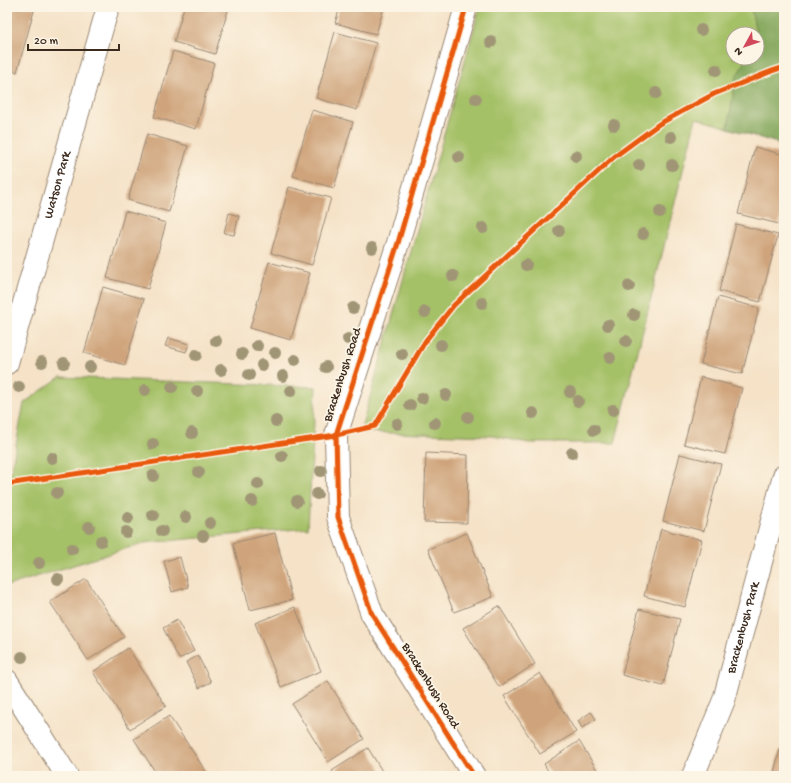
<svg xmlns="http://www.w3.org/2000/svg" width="791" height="783" font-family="'Gochi Hand',sans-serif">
	<rect width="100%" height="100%" fill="#fcf5e5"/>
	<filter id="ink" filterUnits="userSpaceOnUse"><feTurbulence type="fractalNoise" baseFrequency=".025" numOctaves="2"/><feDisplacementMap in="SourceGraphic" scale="8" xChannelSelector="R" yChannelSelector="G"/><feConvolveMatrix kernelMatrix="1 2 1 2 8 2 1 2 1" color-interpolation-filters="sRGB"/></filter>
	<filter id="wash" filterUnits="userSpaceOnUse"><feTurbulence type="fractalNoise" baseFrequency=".012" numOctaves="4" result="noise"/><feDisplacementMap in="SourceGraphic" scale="16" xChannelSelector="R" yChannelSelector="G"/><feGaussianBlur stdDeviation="0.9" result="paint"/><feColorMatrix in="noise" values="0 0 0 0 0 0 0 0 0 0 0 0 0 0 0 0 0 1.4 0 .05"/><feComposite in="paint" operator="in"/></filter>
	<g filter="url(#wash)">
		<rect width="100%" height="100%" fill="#f5e2c7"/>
		<g fill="#a5c168" stroke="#707643" fill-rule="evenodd">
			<path d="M480,7H784V145L696,118L615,443H529L492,436L360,432ZM733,34H757V58H733Z"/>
			<polygon points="60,377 316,387 308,528 144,543 7,586 7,492 24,403"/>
		</g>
		<polygon fill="#84a75c" stroke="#60683d" points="751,7 784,7 784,145 728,128 736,76 748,58 757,58 757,34 756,34"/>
		<g id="blocks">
			<g fill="#cfa47c">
				<polygon points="7,7 35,7 17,72 7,69"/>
				<polygon points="184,7 229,7 215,54 174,42"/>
				<polygon points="340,7 384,7 376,34 335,23"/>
				<polygon points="335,32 376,43 357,110 316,98"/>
				<polygon points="173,51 214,63 196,129 154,117"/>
				<polygon points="7,79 11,80 7,93"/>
				<polygon points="312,110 353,122 334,188 293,176"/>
				<polygon points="147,134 188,146 169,212 128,200"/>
				<polygon points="755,147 784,155 784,204 779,224 738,214"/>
				<polygon points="289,187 331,198 312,265 271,253"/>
				<polygon points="125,211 166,223 148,289 107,278"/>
				<polygon points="229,213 239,216 234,235 224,233"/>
				<polygon points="736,224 778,235 760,302 719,291"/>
				<polygon points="269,262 310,273 291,340 250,328"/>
				<polygon points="103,287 144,299 125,365 84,353"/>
				<polygon points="718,297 759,308 742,374 701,364"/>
				<polygon points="168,338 189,344 186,352 165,346"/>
				<polygon points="701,377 742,388 725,454 684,444"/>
				<polygon points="426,453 468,455 467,523 424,522"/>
				<polygon points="680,454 721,464 704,531 663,521"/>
				<polygon points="661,529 702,540 685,607 644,596"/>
				<polygon points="275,533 292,600 250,610 233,543"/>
				<polygon points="467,533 493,597 454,612 428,549"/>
				<polygon points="180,557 188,587 172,592 164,561"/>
				<polygon points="86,579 124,637 88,660 50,602"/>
				<polygon points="499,606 535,664 499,687 463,628"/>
				<polygon points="295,607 321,671 281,687 255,623"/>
				<polygon points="639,609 680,619 663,686 622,675"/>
				<polygon points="177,620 194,651 179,659 163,628"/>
				<polygon points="128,648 166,706 130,729 93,672"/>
				<polygon points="198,656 211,682 199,688 186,662"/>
				<polygon points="540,673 576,732 540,754 504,696"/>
				<polygon points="328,681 364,739 328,762 292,704"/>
				<polygon points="591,712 596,719 582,728 578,721"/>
				<polygon points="169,716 207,773 203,776 158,776 134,739"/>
				<polygon points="579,741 601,776 551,776 544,764"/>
				<polygon points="368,748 385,776 335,776 332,771"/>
				<polygon points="780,749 784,750 784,776 773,776"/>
			</g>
		</g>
	</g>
	<g filter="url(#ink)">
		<use href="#blocks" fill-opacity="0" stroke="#988672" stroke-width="1"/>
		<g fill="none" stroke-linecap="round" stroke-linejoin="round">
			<defs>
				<g id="minor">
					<polyline points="466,7 398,243 336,435 338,517 372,614 474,776"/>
					<path id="s1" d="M7,363L108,7"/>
					<polyline points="7,681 67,776"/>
					<path id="s2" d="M693,776L724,700L784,476"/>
				</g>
			</defs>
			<use href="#minor" stroke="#988672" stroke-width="24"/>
			<g stroke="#988672" stroke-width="2.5" stroke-dasharray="1 3" stroke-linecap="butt">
				<polyline points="366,428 375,426 426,340 454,305 499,263 614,157 659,124 714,94 772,71 784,67"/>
				<polyline points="7,484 310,439"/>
			</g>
			<use href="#minor" stroke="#fff" stroke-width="22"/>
			<defs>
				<g id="cycleway">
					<polyline points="466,7 398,243 336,435 338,517 372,614 474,776"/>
					<polyline points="7,484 336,435 375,426 426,340 454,305 499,263 614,157 659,124 714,94 772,71 784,67"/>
				</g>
			</defs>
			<use href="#cycleway" stroke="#fcf5e5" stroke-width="8"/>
			<use href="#cycleway" stroke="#e8590c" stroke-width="5"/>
		</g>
		<g fill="#a09676">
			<circle cx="701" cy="30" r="6"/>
			<circle cx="491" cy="42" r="6"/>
			<circle cx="716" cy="70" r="6"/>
			<circle cx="656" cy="93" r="6"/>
			<circle cx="476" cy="99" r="6"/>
			<circle cx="614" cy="125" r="6"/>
			<circle cx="671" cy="137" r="6"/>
			<circle cx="576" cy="156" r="6"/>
			<circle cx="459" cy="157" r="6"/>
			<circle cx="639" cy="165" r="6"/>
			<circle cx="672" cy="165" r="6"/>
			<circle cx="660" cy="212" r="6"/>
			<circle cx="483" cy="228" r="6"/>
			<circle cx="559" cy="231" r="6"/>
			<circle cx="643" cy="234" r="6"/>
			<circle cx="372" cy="248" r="6"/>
			<circle cx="526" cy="265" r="6"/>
			<circle cx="453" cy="276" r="6"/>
			<circle cx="629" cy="286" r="6"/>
			<circle cx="482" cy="303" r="6"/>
			<circle cx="353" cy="308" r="6"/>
			<circle cx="425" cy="312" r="6"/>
			<circle cx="634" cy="315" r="6"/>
			<circle cx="608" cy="325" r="6"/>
			<circle cx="348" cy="339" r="6"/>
			<circle cx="216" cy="341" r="6"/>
			<circle cx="626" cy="341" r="6"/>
			<circle cx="441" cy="345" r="6"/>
			<circle cx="257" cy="346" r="6"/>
			<circle cx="275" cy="353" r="6"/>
			<circle cx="242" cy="354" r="6"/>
			<circle cx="402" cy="354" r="6"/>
			<circle cx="196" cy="355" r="6"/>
			<circle cx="610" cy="358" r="6"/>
			<circle cx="295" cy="360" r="6"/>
			<circle cx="42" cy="362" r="6"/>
			<circle cx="64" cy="363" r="6"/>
			<circle cx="262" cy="365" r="6"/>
			<circle cx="90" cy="367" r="6"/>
			<circle cx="326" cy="367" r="6"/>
			<circle cx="221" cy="370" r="6"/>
			<circle cx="249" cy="375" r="6"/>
			<circle cx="283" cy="376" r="6"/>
			<circle cx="19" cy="387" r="6"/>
			<circle cx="172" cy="387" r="6"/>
			<circle cx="145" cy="390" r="6"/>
			<circle cx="197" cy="391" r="6"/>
			<circle cx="291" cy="391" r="6"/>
			<circle cx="570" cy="392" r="6"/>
			<circle cx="446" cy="395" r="6"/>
			<circle cx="422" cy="398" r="6"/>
			<circle cx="578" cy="401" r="6"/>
			<circle cx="410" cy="405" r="6"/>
			<circle cx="613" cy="410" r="6"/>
			<circle cx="533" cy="413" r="6"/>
			<circle cx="468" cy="417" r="6"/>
			<circle cx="276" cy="421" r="6"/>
			<circle cx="435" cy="423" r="6"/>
			<circle cx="397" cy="424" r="6"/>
			<circle cx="594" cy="430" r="6"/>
			<circle cx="192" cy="433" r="6"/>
			<circle cx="153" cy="444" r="6"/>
			<circle cx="572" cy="453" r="6"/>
			<circle cx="282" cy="456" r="6"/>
			<circle cx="52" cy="458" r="6"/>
			<circle cx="321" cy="471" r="6"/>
			<circle cx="199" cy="472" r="6"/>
			<circle cx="153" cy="476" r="6"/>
			<circle cx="258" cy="484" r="6"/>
			<circle cx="57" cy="493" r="6"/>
			<circle cx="317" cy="494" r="6"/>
			<circle cx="252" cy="501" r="6"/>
			<circle cx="297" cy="501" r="6"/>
			<circle cx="153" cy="515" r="6"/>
			<circle cx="186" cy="517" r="6"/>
			<circle cx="128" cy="518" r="6"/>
			<circle cx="210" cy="523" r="6"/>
			<circle cx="89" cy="527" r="6"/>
			<circle cx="162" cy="531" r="6"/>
			<circle cx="126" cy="532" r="6"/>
			<circle cx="203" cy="536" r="6"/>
			<circle cx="101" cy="541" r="6"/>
			<circle cx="72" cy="549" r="6"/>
			<circle cx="39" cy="563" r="6"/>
			<circle cx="58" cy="579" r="6"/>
			<circle cx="22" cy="657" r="6"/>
		</g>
	</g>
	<g text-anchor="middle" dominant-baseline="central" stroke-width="3.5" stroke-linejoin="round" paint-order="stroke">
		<g font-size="13" fill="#3b2a1e" stroke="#fcf5e5">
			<text stroke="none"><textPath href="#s1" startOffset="185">Watson Park</textPath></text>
			<text transform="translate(343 375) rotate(-72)">Brackenbush Road</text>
			<text stroke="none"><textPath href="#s2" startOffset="157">Brackenbush Park</textPath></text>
			<text transform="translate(430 686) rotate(58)">Brackenbush Road</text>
		</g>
	</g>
	<rect width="791" height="783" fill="none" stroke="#fcf5e5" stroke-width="24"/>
	<g transform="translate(745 46) rotate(230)"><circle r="19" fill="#fcf5e5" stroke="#afa495"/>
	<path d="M0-3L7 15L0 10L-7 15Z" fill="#d1495b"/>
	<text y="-6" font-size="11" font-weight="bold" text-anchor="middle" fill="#3b2a1e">N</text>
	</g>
	<path d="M28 44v6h91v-6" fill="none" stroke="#3b2a1e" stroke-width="2"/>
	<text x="34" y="44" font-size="12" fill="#3b2a1e" stroke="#fcf5e5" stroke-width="3" paint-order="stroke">20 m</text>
</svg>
